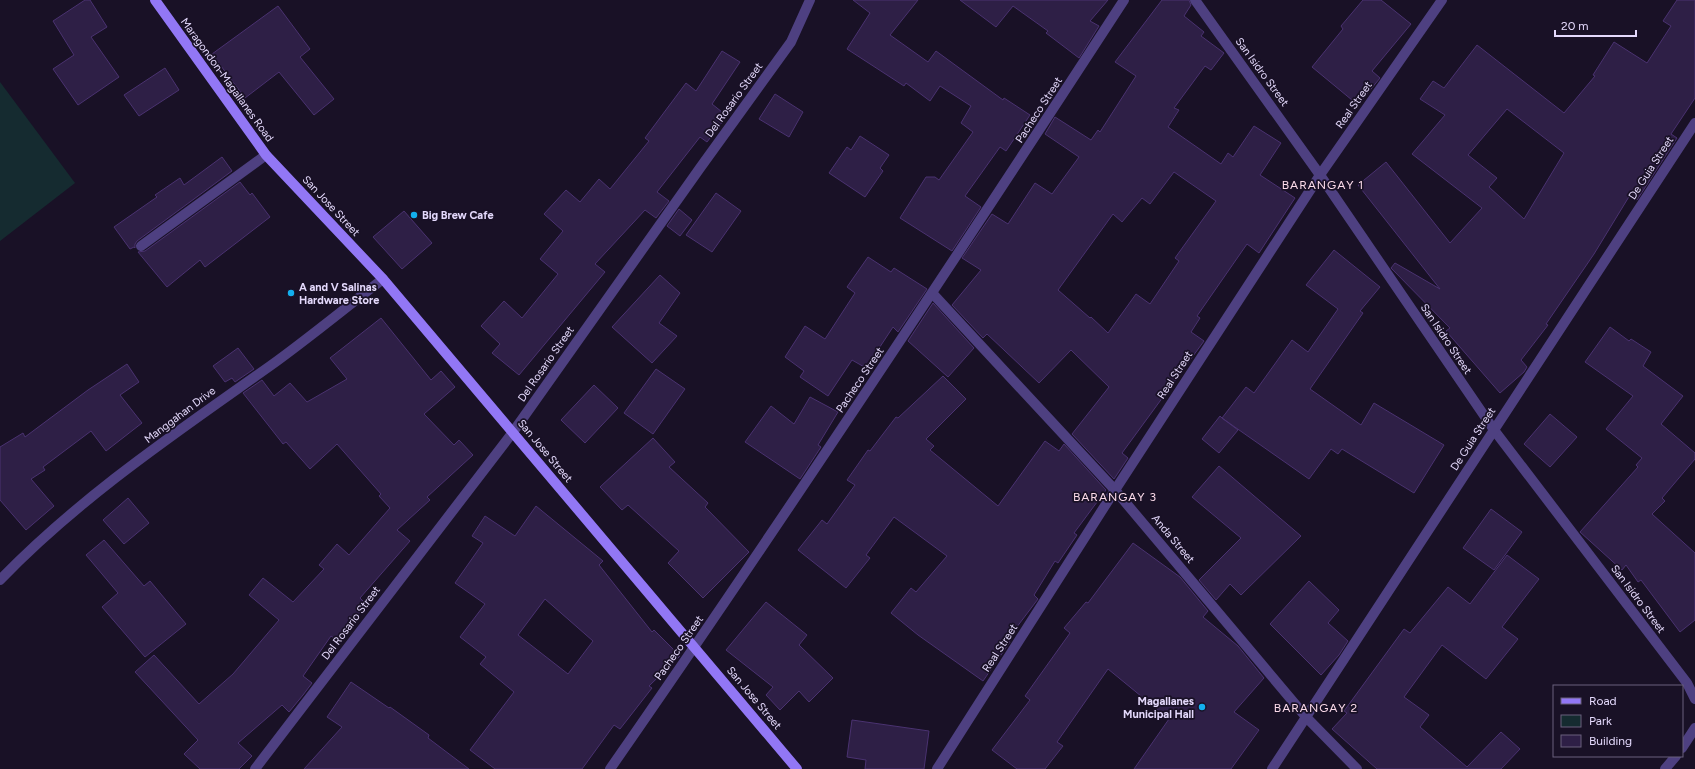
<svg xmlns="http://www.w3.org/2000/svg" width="1695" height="769" font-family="Figtree,sans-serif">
	<rect width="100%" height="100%" fill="#191126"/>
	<polygon fill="#152b30" points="0,82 75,183 0,241"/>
	<g fill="#2e1f46" stroke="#4a3270" fill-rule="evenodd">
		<polygon points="85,0 90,0 107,27 91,37 119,77 78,105 53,69 74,55 53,21"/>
		<polygon points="853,0 918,0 890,35 928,62 936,51 1003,100 1004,98 1030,115 1006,151 1000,147 965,196 981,207 952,251 900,218 926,177 935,177 939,180 973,132 961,123 971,106 940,86 930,101 906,83 904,86 847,49 870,13"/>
		<polygon points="960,0 1108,0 1090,21 1099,26 1079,58 1046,33 1048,31 1013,6 996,27"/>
		<path d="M1162,0H1189L1191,5L1184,16L1204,32L1201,36L1224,53L1211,70L1205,66L1174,108L1179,110L1168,127L1221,164L1228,153L1233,157L1254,126L1281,143L1260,175L1295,198L1259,253L1247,244L1197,316L1200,318L1191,332L1204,341L1122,453L1128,458L1114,479L1072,434L1109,387L1071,350L1039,383L987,334L983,338L952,305L981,270L962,258L992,214L1008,224L1035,183L1052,194L1079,157L1045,134L1055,117L1091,140L1098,130L1100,132L1136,76L1115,62ZM1174,172L1216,201L1175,258L1179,261L1150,304L1136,294L1108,333L1091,317L1090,318L1058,290L1113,214L1122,222L1142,198L1150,204Z"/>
		<polygon points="1363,0 1381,0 1411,24 1372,71 1380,78 1358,105 1312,67 1343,29 1341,26"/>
		<path d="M1677,0H1695V98L1671,134L1677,138L1637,200L1630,195L1594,254L1546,324L1548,325L1521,360L1527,367L1524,372L1500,393L1446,331L1450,328L1391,268L1395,263L1440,289L1358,185L1386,162L1450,243L1482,208L1412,154L1445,115L1420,99L1433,81L1444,88L1477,45L1564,113L1595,76L1593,75L1614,42L1647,63L1671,26L1663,21ZM1507,109L1564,153L1524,219L1489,187L1497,178L1468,155Z"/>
		<polygon points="278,6 310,49 300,57 334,99 314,115 279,72 245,98 212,54"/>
		<polygon points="722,51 740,62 712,104 727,116 707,142 700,137 657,192 669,201 656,218 645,210 595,264 605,272 519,375 492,353 500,344 481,326 504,301 522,318 558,274 540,259 563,231 544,214 566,190 580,202 599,179 610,189 649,141 645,138 686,83 696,91"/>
		<polygon points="165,68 179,90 139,116 124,95"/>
		<polygon points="775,94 803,112 789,137 759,119"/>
		<polygon points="860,136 889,155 880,168 883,171 865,197 829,173 847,147 851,150"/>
		<polygon points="222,157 232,171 137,241 135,244 135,248 134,247 130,249 114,227 157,197 155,195 180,178 184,185"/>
		<polygon points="240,182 250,195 252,193 270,217 205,267 200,260 167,287 138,252 145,251"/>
		<polygon points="716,193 741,211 712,252 686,235"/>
		<polygon points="679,209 692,220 680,236 667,226"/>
		<polygon points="404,211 432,243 402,269 373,237"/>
		<polygon points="1334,250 1380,287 1360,311 1363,313 1310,389 1361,425 1374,403 1444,445 1414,493 1342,449 1338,454 1331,449 1309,479 1222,418 1238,430 1219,453 1202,439 1220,416 1222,418 1246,387 1254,393 1292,340 1308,352 1338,309 1306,285"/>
		<polygon points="868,257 891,272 894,268 927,289 898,332 893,327 866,368 852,360 828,396 800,377 804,371 785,357 805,326 825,339 855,293 847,287"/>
		<polygon points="660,275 680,293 659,323 677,336 652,363 612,327"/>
		<polygon points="933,303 974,348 948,377 908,341"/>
		<polygon points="381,318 431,380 441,371 455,387 424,414 454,445 459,440 473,455 427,497 430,500 397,530 410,541 360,598 367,605 335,639 331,636 303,676 312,683 303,695 289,712 282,705 238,743 252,756 239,769 200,769 184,754 198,740 135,672 154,655 199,704 233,674 279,620 249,595 263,578 293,602 324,569 319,565 337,544 349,555 390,508 379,496 381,494 337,444 310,469 286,442 283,444 243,393 262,380 274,396 290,383 307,402 347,379 330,358"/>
		<polygon points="1610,327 1629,341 1631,339 1651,352 1643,366 1683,396 1661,424 1695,453 1695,459 1662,498 1665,501 1652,514 1695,553 1695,620 1680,632 1641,580 1638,582 1626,565 1622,570 1580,532 1638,467 1636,465 1642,458 1606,429 1633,396 1585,362"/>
		<polygon points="238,348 254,369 235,382 232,378 225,382 213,366"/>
		<polygon points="127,364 139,382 120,395 142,423 106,451 91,431 43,467 45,470 31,479 54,506 26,530 0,500 0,447 23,433 25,437 88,390"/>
		<polygon points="656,369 685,389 653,434 624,413"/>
		<polygon points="943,376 966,399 926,439 934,446 930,450 998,506 1045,441 1059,451 1064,444 1106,490 1074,533 1077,535 1058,563 1055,561 1034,595 1038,599 1007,640 1010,642 983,681 918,635 891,613 911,588 916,592 947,556 894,517 866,555 870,558 846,588 798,550 822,520 827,524 855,485 847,480 868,450 870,451 896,417 898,418"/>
		<polygon points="594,385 618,408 585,443 561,420"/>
		<polygon points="810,397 838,412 818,445 821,447 800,479 745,442 771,406 794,424"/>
		<polygon points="1550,414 1577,437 1550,467 1524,444"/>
		<polygon points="653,438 675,462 669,467 708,503 705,507 749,552 703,598 668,563 679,551 628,505 622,510 600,487"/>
		<polygon points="1219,466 1301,536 1241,595 1230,584 1216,600 1199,580 1241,538 1192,497"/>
		<polygon points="128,498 149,523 124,544 103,520"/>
		<path d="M536,506L603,561L599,565L652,632L654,630L680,656L649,686L652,688L620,729L614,725L582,769H495L470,750L514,692L480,664L486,657L460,637L485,604L455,583L483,543L472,536L485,516L515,536ZM545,599L593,641L568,674L518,635Z"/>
		<polygon points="1491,509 1522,532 1494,570 1463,548"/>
		<polygon points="104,540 144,586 150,581 186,624 145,657 102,607 118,593 86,555"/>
		<polygon points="1133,543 1180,577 1208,611 1203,617 1238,646 1264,678 1234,712 1259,730 1231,769 1134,769 1169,719 1108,669 1057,742 1063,746 1045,769 1017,769 992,750 1030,700 1025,696 1070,633 1064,628 1086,602 1088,603"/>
		<polygon points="1507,555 1539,579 1502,627 1518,639 1486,679 1442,645 1404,697 1429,715 1420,727 1467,767 1501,732 1520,749 1501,769 1377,769 1332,729 1347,713 1344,711 1404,629 1410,633 1448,587 1470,604"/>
		<polygon points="1309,581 1339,610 1328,623 1348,641 1339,655 1321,675 1270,624"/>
		<polygon points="766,602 807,635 799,645 833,678 809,702 799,691 780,710 766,695 773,687 726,650"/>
		<polygon points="351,682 389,708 390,707 429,735 428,738 469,769 304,769 342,727 327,717"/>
		<polygon points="852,720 929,731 924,769 865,769 866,760 847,757"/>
	</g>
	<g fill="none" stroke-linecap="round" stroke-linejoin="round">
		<g stroke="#4e4081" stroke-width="10">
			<polyline points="1195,0 1320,175 1494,430 1687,683 1695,699"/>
			<polyline points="141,246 266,155"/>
			<polyline points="933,294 1115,490 1306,717 1357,769"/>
			<path d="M0,580C80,497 177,432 270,366C309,338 345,308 383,279"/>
			<polyline points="1682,748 1695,728"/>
			<polyline points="255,769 513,432 700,168 791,42 810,0"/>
			<path d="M610,769C786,516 956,258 1124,0"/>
			<polyline points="937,769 1115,490 1320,175 1442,0"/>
			<polyline points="1272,769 1695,123"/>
			<polyline points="1665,769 1676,756"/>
		</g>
		<polyline stroke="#9277f5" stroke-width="10" points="155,0 266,155 383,279 797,769"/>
	</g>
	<g fill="#13afee" stroke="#191126" stroke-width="1.5">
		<circle cx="414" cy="215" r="4"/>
		<circle cx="291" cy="293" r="4"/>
		<circle cx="1202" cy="707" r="4"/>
	</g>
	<g text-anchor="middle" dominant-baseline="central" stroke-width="3.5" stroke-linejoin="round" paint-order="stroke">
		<g font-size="11" fill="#e4d9fc" stroke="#191126">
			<text transform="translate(1262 72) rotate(54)">San Isidro Street</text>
			<text transform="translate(227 80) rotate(54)">Maragondon-Magallanes Road</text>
			<text transform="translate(734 100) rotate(-54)">Del Rosario Street</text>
			<text transform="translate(1354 105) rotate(-55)">Real Street</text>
			<text transform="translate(1039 110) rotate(-57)">Pacheco Street</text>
			<text transform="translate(1651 168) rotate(-57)">De Guia Street</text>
			<text transform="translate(331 206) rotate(47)">San Jose Street</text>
			<text transform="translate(1446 339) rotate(56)">San Isidro Street</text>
			<text transform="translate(546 364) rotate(-55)">Del Rosario Street</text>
			<text transform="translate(1175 375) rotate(-57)">Real Street</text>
			<text transform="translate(860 380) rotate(-56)">Pacheco Street</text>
			<text transform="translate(180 415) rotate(-37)">Manggahan Drive</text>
			<text transform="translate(1473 439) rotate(-57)">De Guia Street</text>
			<text transform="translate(545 451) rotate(50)">San Jose Street</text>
			<text transform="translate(1173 539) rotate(50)">Anda Street</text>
			<text transform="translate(1638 599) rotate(53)">San Isidro Street</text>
			<text transform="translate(351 623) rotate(-53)">Del Rosario Street</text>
			<text transform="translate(679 648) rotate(-55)">Pacheco Street</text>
			<text transform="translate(1000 648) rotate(-57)">Real Street</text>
			<text transform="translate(754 698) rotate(50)">San Jose Street</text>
		</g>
		<g font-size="11" font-weight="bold" fill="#e4d9fc" stroke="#191126" text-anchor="start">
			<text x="422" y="215">Big Brew Cafe</text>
			<text x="299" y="287">A and V Salinas<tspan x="299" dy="13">Hardware Store</tspan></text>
			<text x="1194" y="701" text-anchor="end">Magallanes<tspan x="1194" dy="13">Municipal Hall</tspan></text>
		</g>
		<g font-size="12" letter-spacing="1" fill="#fcdbea" stroke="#191126">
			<text x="1323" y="185">BARANGAY 1</text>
			<text x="1115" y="497">BARANGAY 3</text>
			<text x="1316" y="708">BARANGAY 2</text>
		</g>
	</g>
	<rect x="1553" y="685" width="130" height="72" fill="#191126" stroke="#6a617c"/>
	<rect x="1561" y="698" width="20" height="6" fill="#9277f5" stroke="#6a617c"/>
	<text x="1589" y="705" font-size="12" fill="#e4d9fc">Road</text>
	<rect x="1561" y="715" width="20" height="12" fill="#152b30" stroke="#6a617c"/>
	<text x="1589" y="725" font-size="12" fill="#e4d9fc">Park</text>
	<rect x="1561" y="735" width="20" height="12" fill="#2e1f46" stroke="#6a617c"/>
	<text x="1589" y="745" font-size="12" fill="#e4d9fc">Building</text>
	<path d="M1555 30v6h81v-6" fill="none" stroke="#e4d9fc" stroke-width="2"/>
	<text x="1561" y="30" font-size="12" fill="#e4d9fc" stroke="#191126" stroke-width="3" paint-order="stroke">20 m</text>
</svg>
